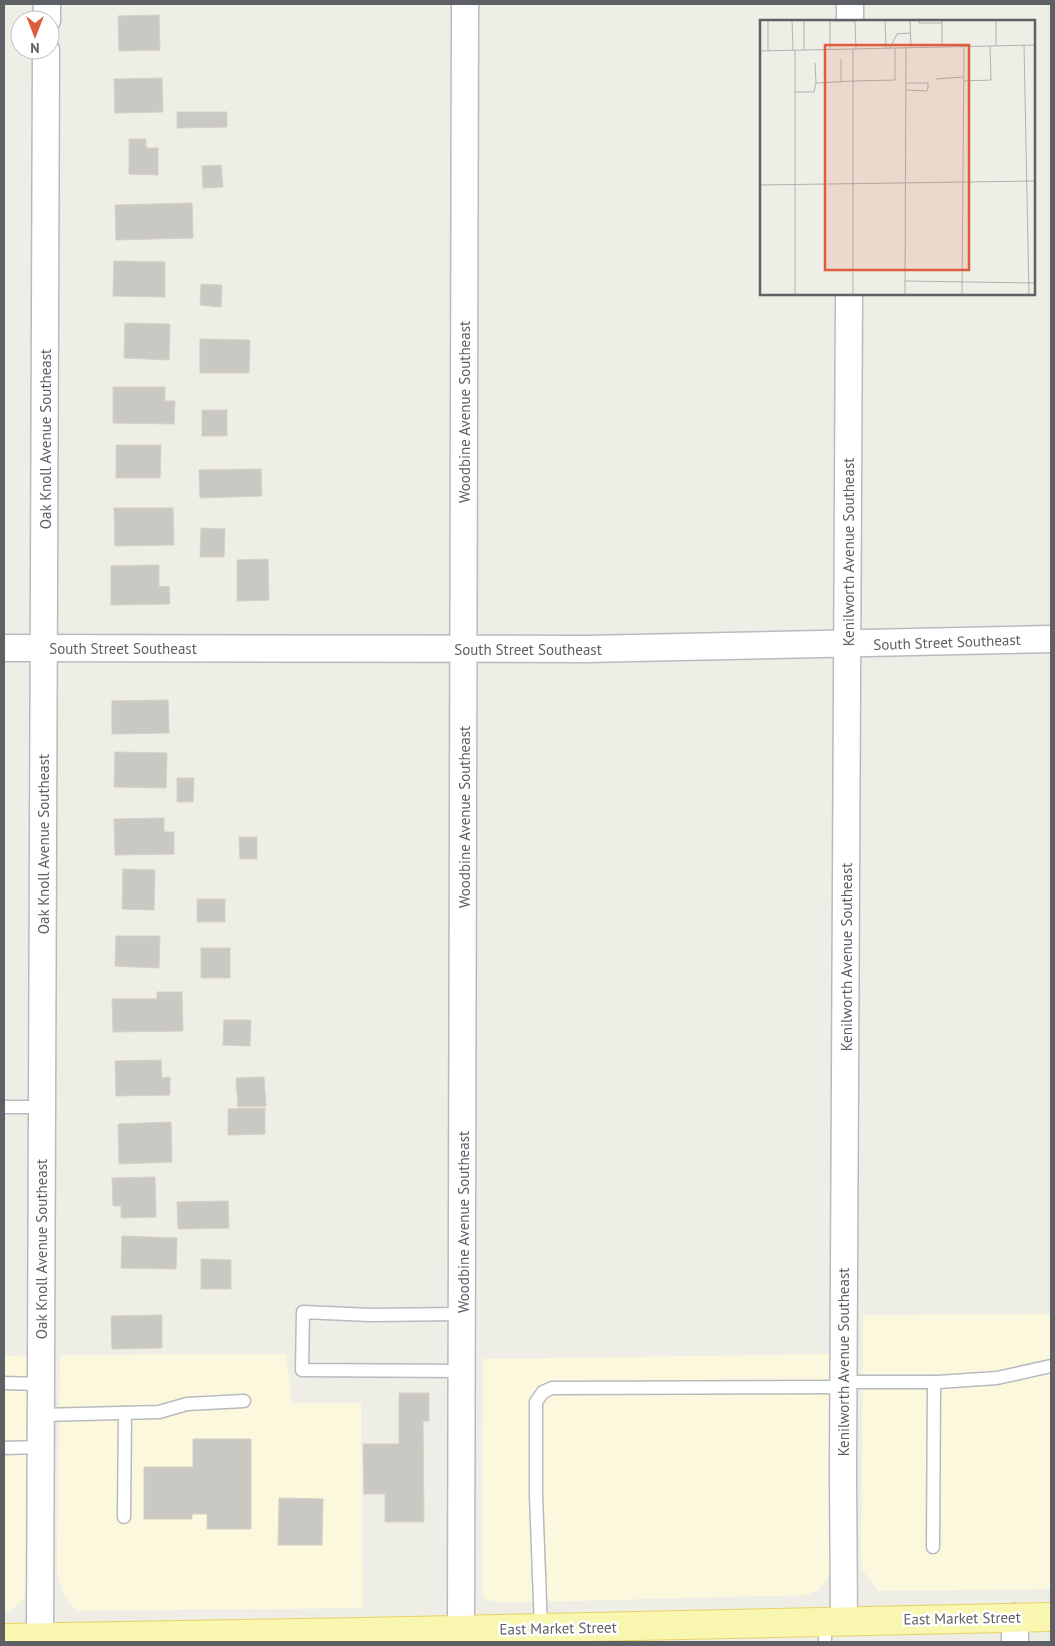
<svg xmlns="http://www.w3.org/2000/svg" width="1055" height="1646" font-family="'PT Sans',sans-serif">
	<rect width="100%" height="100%" fill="#efeee6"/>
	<g fill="#fbf8de">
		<polygon points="1051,1314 1051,1589 879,1591 862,1570 861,1556 863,1315"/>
		<polygon points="286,1354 292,1403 361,1403 363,1608 77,1611 64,1596 57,1572 60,1355"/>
		<polygon points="830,1354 832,1573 819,1589 807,1595 500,1603 485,1599 482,1590 483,1359"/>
		<polygon points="31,1355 30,1583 21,1603 9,1611 4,1611 4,1356"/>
	</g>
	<g fill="#cac8c2" stroke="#d3d0c5">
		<polygon points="159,15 160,50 119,51 118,16"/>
		<polygon points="162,78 163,112 115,113 114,79"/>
		<polygon points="177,112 227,112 227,127 177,128"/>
		<polygon points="129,139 146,139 146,148 158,148 158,175 129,174"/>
		<polygon points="221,165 223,187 203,188 202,166"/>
		<polygon points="192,203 193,238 116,240 115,205"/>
		<polygon points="114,261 165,262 165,297 113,296"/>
		<polygon points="201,284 222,285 221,307 200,305"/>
		<polygon points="125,323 170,324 169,360 124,358"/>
		<polygon points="200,339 250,340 249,373 200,373"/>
		<polygon points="113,387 165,387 165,401 175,401 174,424 113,423"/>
		<rect x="202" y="410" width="25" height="26"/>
		<polygon points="116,445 161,445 160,478 116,478"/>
		<polygon points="261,469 262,496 200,498 199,470"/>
		<polygon points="114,508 173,508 174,545 115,546"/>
		<polygon points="201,528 225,529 224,557 200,557"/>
		<polygon points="268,559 269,600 237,601 237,560"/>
		<polygon points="159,565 159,587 169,586 170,604 111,605 111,566"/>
		<polygon points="168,700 169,733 112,734 112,701"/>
		<polygon points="115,752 167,753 166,788 114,787"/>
		<polygon points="177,778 194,778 193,802 177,802"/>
		<polygon points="164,818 164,832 174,832 174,854 115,855 114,819"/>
		<polygon points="239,837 257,837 257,859 240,859"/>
		<polygon points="123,869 155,870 154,910 122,909"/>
		<rect x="197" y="899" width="28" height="23"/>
		<polygon points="116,936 160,936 159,968 115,966"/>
		<rect x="201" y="948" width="29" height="30"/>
		<polygon points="157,992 182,992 183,1031 113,1032 112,999 157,999"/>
		<polygon points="224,1020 251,1020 250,1046 223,1045"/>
		<polygon points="161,1060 162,1078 170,1077 170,1095 116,1096 115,1061"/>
		<polygon points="264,1077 266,1106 238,1107 236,1078"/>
		<polygon points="265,1108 265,1134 228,1135 228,1109"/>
		<polygon points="171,1122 172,1162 119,1164 118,1124"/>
		<polygon points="155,1177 156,1217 121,1218 121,1206 113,1206 112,1178"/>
		<polygon points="228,1201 229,1228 178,1229 177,1202"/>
		<polygon points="122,1236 177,1238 176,1269 121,1268"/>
		<polygon points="201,1259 231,1260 231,1289 201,1289"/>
		<polygon points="162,1315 162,1348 112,1349 111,1316"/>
		<polygon points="399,1393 429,1393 429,1421 423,1421 424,1522 385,1522 385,1494 364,1494 363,1444 399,1444"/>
		<polygon points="193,1439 251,1439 251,1529 207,1529 207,1514 192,1514 192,1519 144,1519 144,1467 193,1467"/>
		<polygon points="279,1498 323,1499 322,1545 278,1545"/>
	</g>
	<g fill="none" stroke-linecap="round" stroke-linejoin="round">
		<defs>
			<g id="service">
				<polyline points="4,1107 42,1107"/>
				<polyline points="462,1371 302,1370 303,1312 371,1315 462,1314"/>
				<polyline points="843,1382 938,1382 997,1378 1051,1366"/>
				<polyline points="4,1383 41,1384"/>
				<polyline points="41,1415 159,1412 187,1404 244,1401"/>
				<polyline points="4,1448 41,1447"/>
				<polyline points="124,1517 125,1413"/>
				<polyline points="933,1547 934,1382"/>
				<polyline points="825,1621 825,1642"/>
				<polyline points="541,1628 536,1495 536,1402 543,1392 552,1388 843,1387"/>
			</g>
			<g id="minor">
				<polyline points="47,20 47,4"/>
				<polyline points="850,21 850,4"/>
				<polyline points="4,648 586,649 1051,639"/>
				<polyline points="844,1621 843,1471 849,294"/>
				<polyline points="461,1630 465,4"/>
				<polyline points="40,1637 46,50"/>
				<polyline points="1015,1642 1015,1617"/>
			</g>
			<polyline id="primary" points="4,1638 363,1632 1051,1617"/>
		</defs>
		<use href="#service" stroke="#b8babf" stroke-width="15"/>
		<use href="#minor" stroke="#b8babf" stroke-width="29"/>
		<use href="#primary" stroke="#e7d266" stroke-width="30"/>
		<use href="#service" stroke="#fff" stroke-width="12"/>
		<use href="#minor" stroke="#fff" stroke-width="26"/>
		<use href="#primary" stroke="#f9f6b0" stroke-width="28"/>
	</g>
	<g text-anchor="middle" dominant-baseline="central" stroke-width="5" stroke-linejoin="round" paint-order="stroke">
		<g font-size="15" fill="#5d6065" stroke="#fff">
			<text transform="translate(464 412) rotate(-90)">Woodbine Avenue Southeast</text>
			<text transform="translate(45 439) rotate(-90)">Oak Knoll Avenue Southeast</text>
			<text transform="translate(848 552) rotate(-90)">Kenilworth Avenue Southeast</text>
			<text transform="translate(947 642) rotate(-2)">South Street Southeast</text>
			<text x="123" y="648">South Street Southeast</text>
			<text x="528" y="649">South Street Southeast</text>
			<text transform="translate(464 817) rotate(-90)">Woodbine Avenue Southeast</text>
			<text transform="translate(43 844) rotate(-90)">Oak Knoll Avenue Southeast</text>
			<text transform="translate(846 957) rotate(-90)">Kenilworth Avenue Southeast</text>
			<text transform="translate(463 1222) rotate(-90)">Woodbine Avenue Southeast</text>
			<text transform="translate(41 1249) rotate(-90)">Oak Knoll Avenue Southeast</text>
			<text transform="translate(843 1362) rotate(-90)">Kenilworth Avenue Southeast</text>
			<text transform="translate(962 1618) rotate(-1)">East Market Street</text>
			<text transform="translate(558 1628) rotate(-1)">East Market Street</text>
		</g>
	</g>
	<g transform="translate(760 20)">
		<rect width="275" height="275" fill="#efeee6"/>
		<path fill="none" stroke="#b1b1ae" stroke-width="1" d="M8,0V30M32,0L33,30M44,0V30M125,0L126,28M150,0L151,27M159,0V3H182M182,0V27M70,1H95L96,28M264,25L269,275M236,26V0M130,28L137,14L151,13M70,29V0M0,31L275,25M55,43L56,63L94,61M176,59L203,57M81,61V39M94,61L135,60V28M203,61L231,60L230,26M146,70L167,71L168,67V63H146M35,72H54L56,63M0,165L275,161M145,261L275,263M35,275V30M93,275V29M145,275L146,27M202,275L204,26"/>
		<path fill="#dd5d3e" fill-opacity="0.15" stroke="#dd5d3e" stroke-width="2.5" d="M65,25H209V250H65Z"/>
		<rect width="275" height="275" fill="none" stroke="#5d6065" stroke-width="2.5"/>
	</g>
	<rect width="1055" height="1646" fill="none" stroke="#5d6065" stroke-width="10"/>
	<g transform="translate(35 35) rotate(180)"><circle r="24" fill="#ffffff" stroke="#bebfc1"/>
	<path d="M0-4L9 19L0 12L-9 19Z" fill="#dd5d3e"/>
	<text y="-8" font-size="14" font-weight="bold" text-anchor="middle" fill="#5d6065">N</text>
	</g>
</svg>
